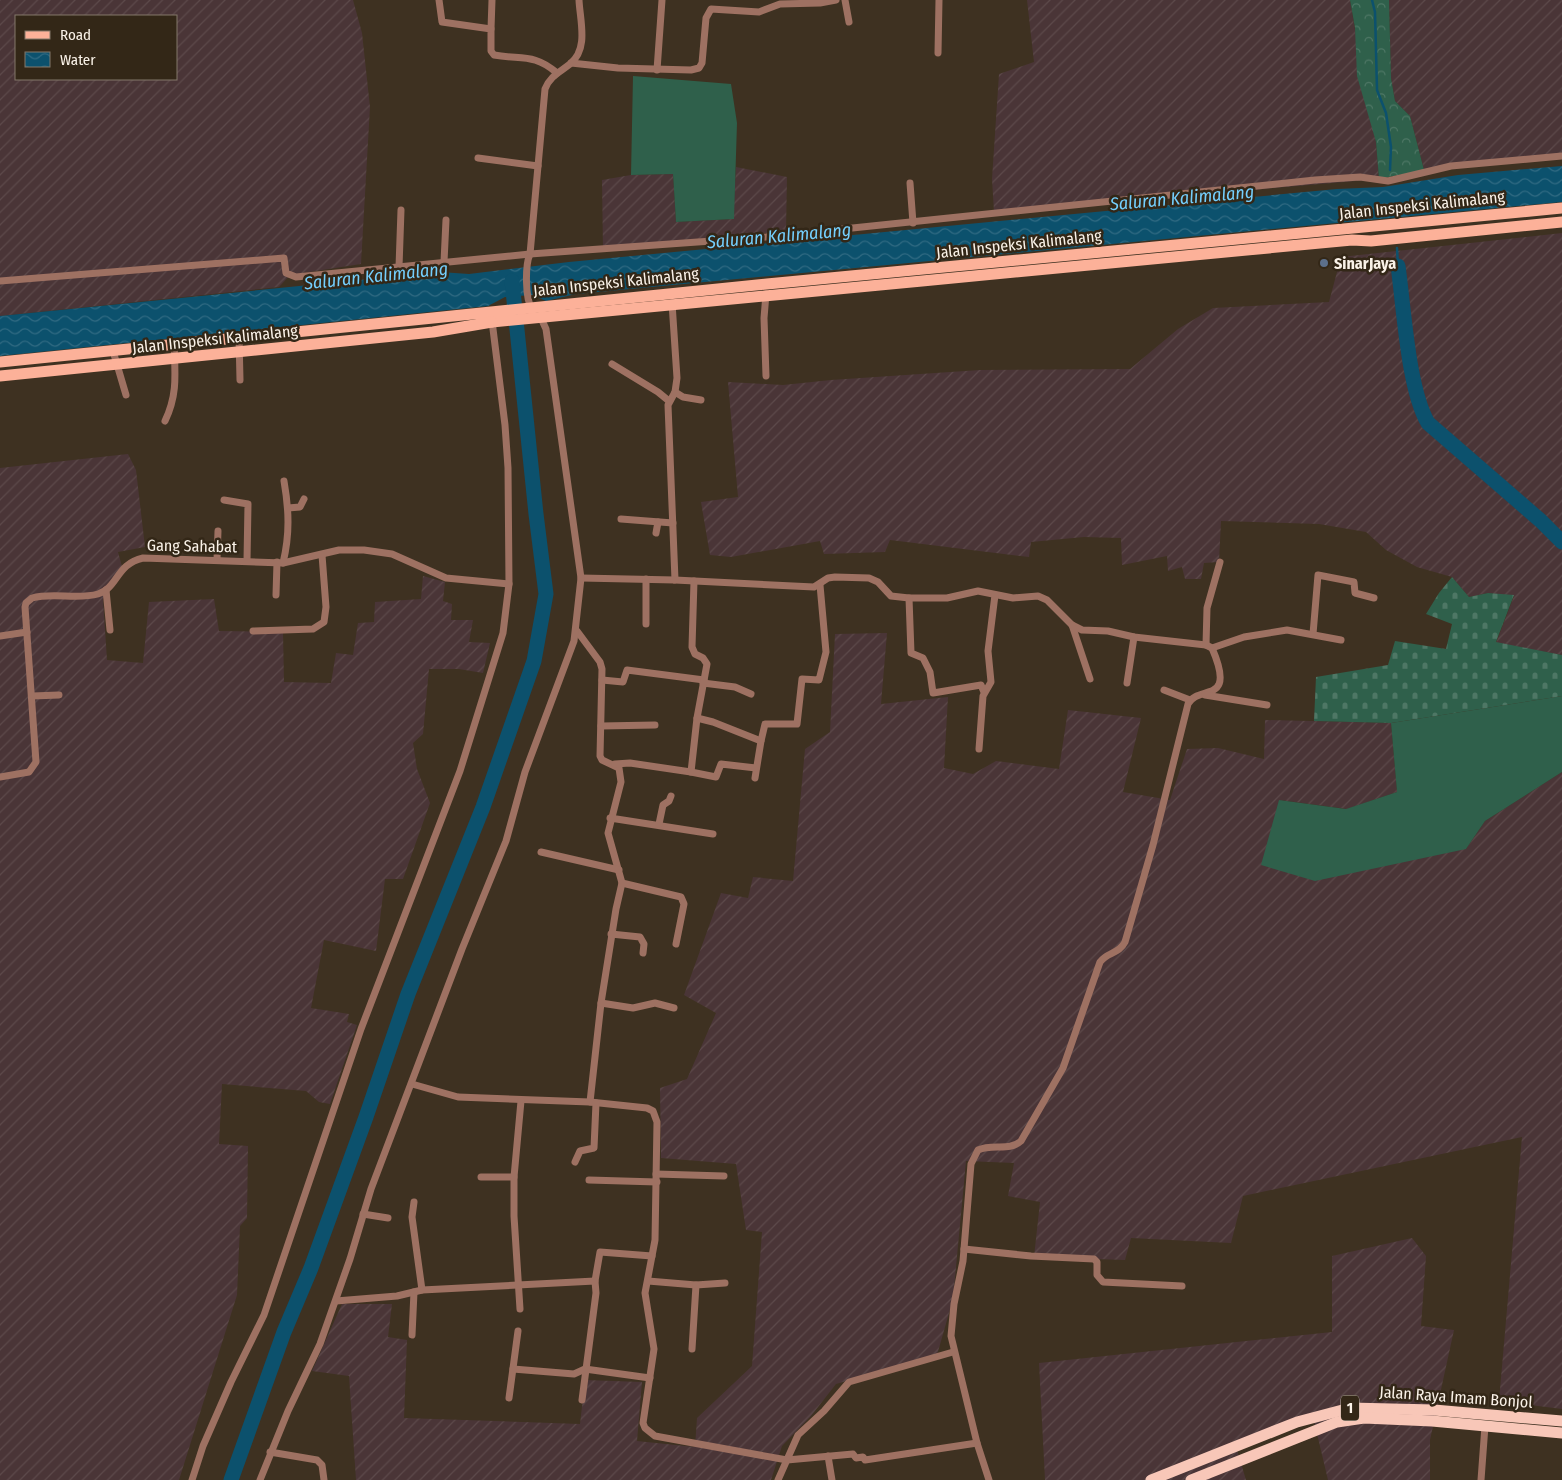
<svg xmlns="http://www.w3.org/2000/svg" width="1562" height="1480" font-family="'Fira Sans Condensed',sans-serif">
	<defs>
		<pattern id="industrial-furrows" width="10" height="10" patternUnits="userSpaceOnUse" patternTransform="scale(1.25)"><rect width="10" height="10" fill="#4a3537"/><path d="M-1 1l2-2M0 10L10 0M9 11l2-2" fill="none" stroke="#5c494a"/></pattern>
		<pattern id="forest-crowns" width="20" height="18" patternUnits="userSpaceOnUse" patternTransform="scale(1.25)"><rect width="20" height="18" fill="#2f604b"/><path d="M2 6a3 3 0 1 1 6 0M12 15a3 3 0 1 1 6 0" fill="none" stroke="#4e7765"/></pattern>
		<pattern id="cemetery-stones" width="16" height="16" patternUnits="userSpaceOnUse" patternTransform="scale(1.25)"><rect width="16" height="16" fill="#2f604b"/><path d="M2 7V4a2 2 0 0 1 4 0v3zM10 15v-3a2 2 0 0 1 4 0v3z" fill="#4e7765"/></pattern>
		<pattern id="water-waves" width="16" height="10" patternUnits="userSpaceOnUse" patternTransform="scale(1.25)"><rect width="16" height="10" fill="#0c516d"/><path d="M0 5q4-4 8 0t8 0" fill="none" stroke="#306a82"/></pattern>
	</defs>
	<rect width="100%" height="100%" fill="#3e3121"/>
	<g fill="url(#industrial-furrows)" fill-rule="evenodd">
		<path d="M0,0H353L362,33L370,107L361,264L290,275L279,287L0,316ZM16,16H176V79H16Z"/>
		<polygon points="1027,0 1350,0 1369,114 1376,142 1379,179 994,212 992,179 999,74 1034,62"/>
		<polygon points="1389,0 1562,0 1562,159 1424,170 1410,116 1395,101 1391,78"/>
		<polygon points="736,167 787,177 786,231 603,251 602,180 631,175 673,174 676,222 733,219"/>
		<polygon points="1562,233 1562,655 1496,643 1514,596 1488,593 1469,597 1452,577 1417,567 1386,550 1366,532 1319,524 1221,521 1219,562 1204,563 1201,579 1185,579 1182,567 1168,571 1167,556 1122,565 1121,538 1084,537 1031,542 1029,557 890,540 885,552 824,554 820,541 731,557 710,555 701,502 738,497 728,382 783,385 831,380 980,370 1130,369 1178,329 1213,308 1329,302 1341,257"/>
		<polygon points="128,454 136,470 145,547 118,552 123,570 103,599 107,660 143,663 149,602 214,599 219,631 283,632 284,682 331,683 336,653 353,655 358,623 374,622 375,602 421,599 423,576 445,582 443,601 452,604 451,620 473,620 469,642 490,643 483,673 459,669 429,669 423,734 413,743 417,769 430,803 403,879 385,879 376,951 324,940 311,1008 349,1014 347,1022 357,1025 330,1104 319,1102 306,1091 222,1084 219,1144 248,1146 247,1218 240,1226 237,1295 179,1480 0,1480 0,468"/>
		<polygon points="887,633 881,704 948,697 944,768 973,774 996,761 1059,769 1068,710 1141,718 1123,792 1170,800 1187,749 1218,748 1264,759 1265,720 1391,723 1397,792 1347,809 1280,800 1466,849 1485,821 1562,772 1562,1409 1499,1401 1522,1137 1243,1196 1231,1243 1131,1238 1125,1260 1034,1257 1040,1202 1008,1196 1014,1163 966,1161 953,1299 937,1355 836,1384 811,1416 782,1446 771,1480 356,1480 349,1376 312,1371 342,1304 392,1304 388,1337 407,1340 404,1418 580,1424 585,1380 642,1382 637,1441 695,1447 697,1418 752,1366 762,1232 746,1230 736,1164 661,1158 660,1088 687,1079 716,1013 684,995 721,893 748,898 753,877 793,881 805,749 830,732 835,634"/>
		<polygon points="1412,1238 1426,1256 1421,1326 1454,1330 1430,1440 1430,1480 1328,1480 1314,1421 1237,1450 1246,1480 1045,1480 1039,1363 1332,1332 1332,1256"/>
	</g>
	<g fill="#2f604b">
		<polygon points="633,76 731,84 737,123 734,219 676,222 673,174 631,175"/>
		<polygon points="1562,696 1562,772 1485,821 1466,849 1315,881 1261,865 1279,800 1346,809 1397,792 1391,723"/>
	</g>
	<polygon fill="url(#forest-crowns)" points="1350,0 1389,0 1391,78 1395,101 1410,116 1424,170 1379,179 1376,142 1357,76 1355,28"/>
	<polygon fill="url(#cemetery-stones)" points="1452,577 1469,597 1488,593 1514,595 1496,642 1562,655 1562,696 1391,723 1314,721 1316,677 1388,665 1395,641 1446,649 1452,624 1426,614 1439,593"/>
	<polygon fill="url(#water-waves)" points="1562,166 1562,202 576,294 546,301 532,295 505,297 488,306 0,356 0,316 440,272 469,274 569,262 1337,189 1383,187 1458,175"/>
	<g fill="none" stroke-linecap="round" stroke-linejoin="round">
		<g stroke="#0c516d" stroke-width="2.5">
			<polyline points="1372,0 1375,12 1377,90 1386,113 1391,147 1390,170"/>
			<polyline points="1397,248 1398,266"/>
		</g>
		<g stroke="#0c516d" stroke-width="15">
			<path d="M1398,266C1404,308 1408,389 1428,423L1541,521L1562,542"/>
			<polyline points="231,1480 284,1332 311,1268 366,1117 408,994 483,807 534,661 546,594 536,514 512,281"/>
		</g>
		<g stroke="#9e7162" stroke-width="7">
			<path d="M439,0L442,22L491,29V51L494,55C521,60 534,53 557,73"/>
			<polyline points="845,0 849,22"/>
			<polyline points="491,29 492,0"/>
			<polyline points="938,53 939,0"/>
			<polyline points="571,63 618,68 691,70 699,68 702,63 706,18 711,9 759,12 780,4 820,3 836,0"/>
			<polyline points="657,70 662,0"/>
			<polyline points="478,158 538,166"/>
			<polyline points="910,183 913,223"/>
			<polyline points="444,262 446,220"/>
			<polyline points="399,267 401,210"/>
			<polyline points="0,281 284,258 286,273 296,277 530,254 766,237 1315,180 1360,177 1388,181 1451,166 1562,156"/>
			<polyline points="672,303 677,378 675,392 668,405 675,580"/>
			<path d="M532,309C525,299 525,265 530,254L545,89C550,76 560,72 570,64C589,49 580,21 579,0"/>
			<polyline points="239,337 240,380"/>
			<polyline points="113,351 126,395"/>
			<polyline points="612,364 658,392 669,401"/>
			<polyline points="766,376 764,318 766,294"/>
			<polyline points="675,392 683,397 701,400"/>
			<path d="M165,421C178,394 175,373 174,344"/>
			<polyline points="224,500 248,504 247,561"/>
			<polyline points="288,508 300,507 304,499"/>
			<polyline points="621,519 673,523"/>
			<polyline points="656,533 658,522"/>
			<polyline points="217,559 218,531"/>
			<path d="M283,563C290,534 289,510 284,481"/>
			<path d="M581,578L675,580L814,587L828,578L835,577L869,578L878,582L891,596L909,598H947L978,591L1013,598L1038,596L1047,600L1072,625L1082,630L1108,631L1134,637L1206,645L1212,648C1237,706 1198,684 1188,704L1153,845L1125,942C1119,954 1107,952 1100,962L1063,1068L1021,1141C1009,1152 993,1143 978,1150L971,1164L963,1261L954,1304L951,1336L977,1443L989,1480"/>
			<polyline points="106,590 110,630"/>
			<polyline points="276,595 277,562"/>
			<polyline points="909,598 911,653 923,658 930,672 933,693 981,685 984,692"/>
			<polyline points="646,624 646,579"/>
			<polyline points="1072,625 1090,679"/>
			<polyline points="253,631 313,629 324,622 326,607 322,555"/>
			<polyline points="577,631 600,662 602,669 600,756 602,760 619,768 621,782 608,833 622,883 616,909 601,1003 590,1102"/>
			<polyline points="1313,634 1318,575 1354,582 1355,593 1374,598"/>
			<polyline points="0,636 27,632"/>
			<polyline points="1206,645 1207,608 1220,562"/>
			<polyline points="1212,648 1244,637 1287,630 1341,640"/>
			<polyline points="602,680 623,682 627,670 704,680"/>
			<polyline points="703,683 735,687 751,694"/>
			<polyline points="1127,683 1134,637"/>
			<polyline points="1164,690 1190,700"/>
			<polyline points="1205,695 1267,705"/>
			<polyline points="32,696 59,695"/>
			<polyline points="697,718 713,722 761,741 755,778"/>
			<polyline points="601,726 655,725"/>
			<polyline points="761,741 765,724 797,724 802,679 819,680 826,652 820,585"/>
			<polyline points="979,749 983,696 991,682 988,651 995,595"/>
			<polyline points="615,764 630,763 691,772 697,718 707,664 703,658 695,654 692,647 694,581"/>
			<polyline points="691,772 716,777 721,764 756,768"/>
			<path d="M0,777L29,772L36,762L25,607L26,603L32,598C53,592 77,600 98,594C118,588 116,564 143,558L283,563L339,550H364L392,554L446,578L509,584"/>
			<polyline points="610,818 713,834"/>
			<polyline points="659,824 663,805 669,801 671,796"/>
			<polyline points="541,852 619,870"/>
			<polyline points="622,883 681,897 684,904 676,944"/>
			<polyline points="611,934 640,937 644,944 643,953"/>
			<polyline points="601,1003 633,1008 655,1003 674,1008"/>
			<polyline points="412,1084 458,1097 590,1102 647,1108 653,1111 657,1122 655,1240 645,1293 654,1349 643,1423 645,1428 655,1436 787,1460 853,1454 856,1458 863,1457 865,1460 977,1443"/>
			<polyline points="575,1162 580,1151 594,1148 596,1103"/>
			<polyline points="656,1174 724,1176"/>
			<polyline points="481,1177 514,1177"/>
			<polyline points="589,1180 657,1182"/>
			<polyline points="414,1202 412,1217 422,1290"/>
			<polyline points="363,1214 388,1218"/>
			<polyline points="964,1249 1031,1256 1094,1259 1097,1262 1097,1275 1103,1282 1182,1286"/>
			<polyline points="595,1281 600,1252 652,1256"/>
			<polyline points="648,1281 696,1285 725,1283"/>
			<polyline points="336,1301 397,1296 422,1290 595,1281 596,1293 582,1400"/>
			<polyline points="520,1309 514,1216 514,1177 521,1101"/>
			<polyline points="412,1335 414,1292"/>
			<polyline points="692,1349 696,1285"/>
			<polyline points="513,1369 574,1374 585,1369 650,1378"/>
			<polyline points="509,1398 518,1331"/>
			<polyline points="270,1452 317,1460 322,1465 324,1480"/>
			<polyline points="828,1456 832,1480"/>
			<polyline points="192,1480 203,1446 231,1382 264,1315 361,1029 460,771 503,633 509,584 508,468 505,425 492,321"/>
			<polyline points="260,1480 288,1411 320,1344 350,1259 371,1189 462,949 506,841 525,772 574,641 581,578 546,329 540,316"/>
			<polyline points="778,1480 798,1435 824,1411 849,1382 953,1352"/>
			<polyline points="1481,1480 1485,1426"/>
		</g>
		<g stroke="#fcb199" stroke-width="11">
			<path d="M480,314L492,322C779,297 1065,265 1352,240L1371,241L1562,222"/>
			<polyline points="0,362 767,284 1562,208"/>
			<polyline points="0,376 433,332 492,322"/>
		</g>
		<g stroke="#f8c7b8" stroke-width="11">
			<polyline points="1151,1480 1297,1422 1350,1408 1434,1410 1562,1421"/>
			<polyline points="1191,1480 1337,1422 1364,1418 1432,1421 1562,1433"/>
		</g>
	</g>
	<circle fill="#5c6f8a" stroke="#332717" stroke-width="2" cx="1324" cy="263" r="5"/>
	<g text-anchor="middle" dominant-baseline="central" stroke-width="5" stroke-linejoin="round" paint-order="stroke">
		<rect fill="#332717" stroke="#beb5a9" stroke-width="1" x="1341" y="1395.5" width="18" height="25" rx="4"/>
		<g font-size="15" font-weight="bold" fill="#faf2e8">
			<text x="1350" y="1408">1</text>
		</g>
		<g font-size="16" fill="#faf2e8" stroke="#332717">
			<text transform="translate(1422 205) rotate(-6)">Jalan Inspeksi Kalimalang</text>
			<text transform="translate(1019 244) rotate(-6)">Jalan Inspeksi Kalimalang</text>
			<text transform="translate(616 282) rotate(-6)">Jalan Inspeksi Kalimalang</text>
			<text transform="translate(215 339) rotate(-6)">Jalan Inspeksi Kalimalang</text>
			<text transform="translate(192 546) rotate(1)">Gang Sahabat</text>
			<text transform="translate(1456 1397) rotate(4)">Jalan Raya Imam Bonjol</text>
		</g>
		<g font-size="16" font-weight="bold" fill="#faf2e8" stroke="#332717" text-anchor="start">
			<text x="1334" y="263">SinarJaya</text>
		</g>
		<g font-size="18" font-style="italic" fill="#74cffd" stroke="#332717">
			<text transform="translate(1182 198) rotate(-5)">Saluran Kalimalang</text>
			<text transform="translate(779 236) rotate(-5)">Saluran Kalimalang</text>
			<text transform="translate(376 276) rotate(-6)">Saluran Kalimalang</text>
		</g>
	</g>
	<rect x="15" y="15" width="162" height="65" fill="#332717" stroke="#83786b"/>
	<rect x="25" y="31" width="25" height="8" fill="#fcb199" stroke="#83786b"/>
	<text x="60" y="40" font-size="15" fill="#faf2e8">Road</text>
	<rect x="25" y="52" width="25" height="15" fill="url(#water-waves)" stroke="#83786b"/>
	<text x="60" y="65" font-size="15" fill="#faf2e8">Water</text>
</svg>
